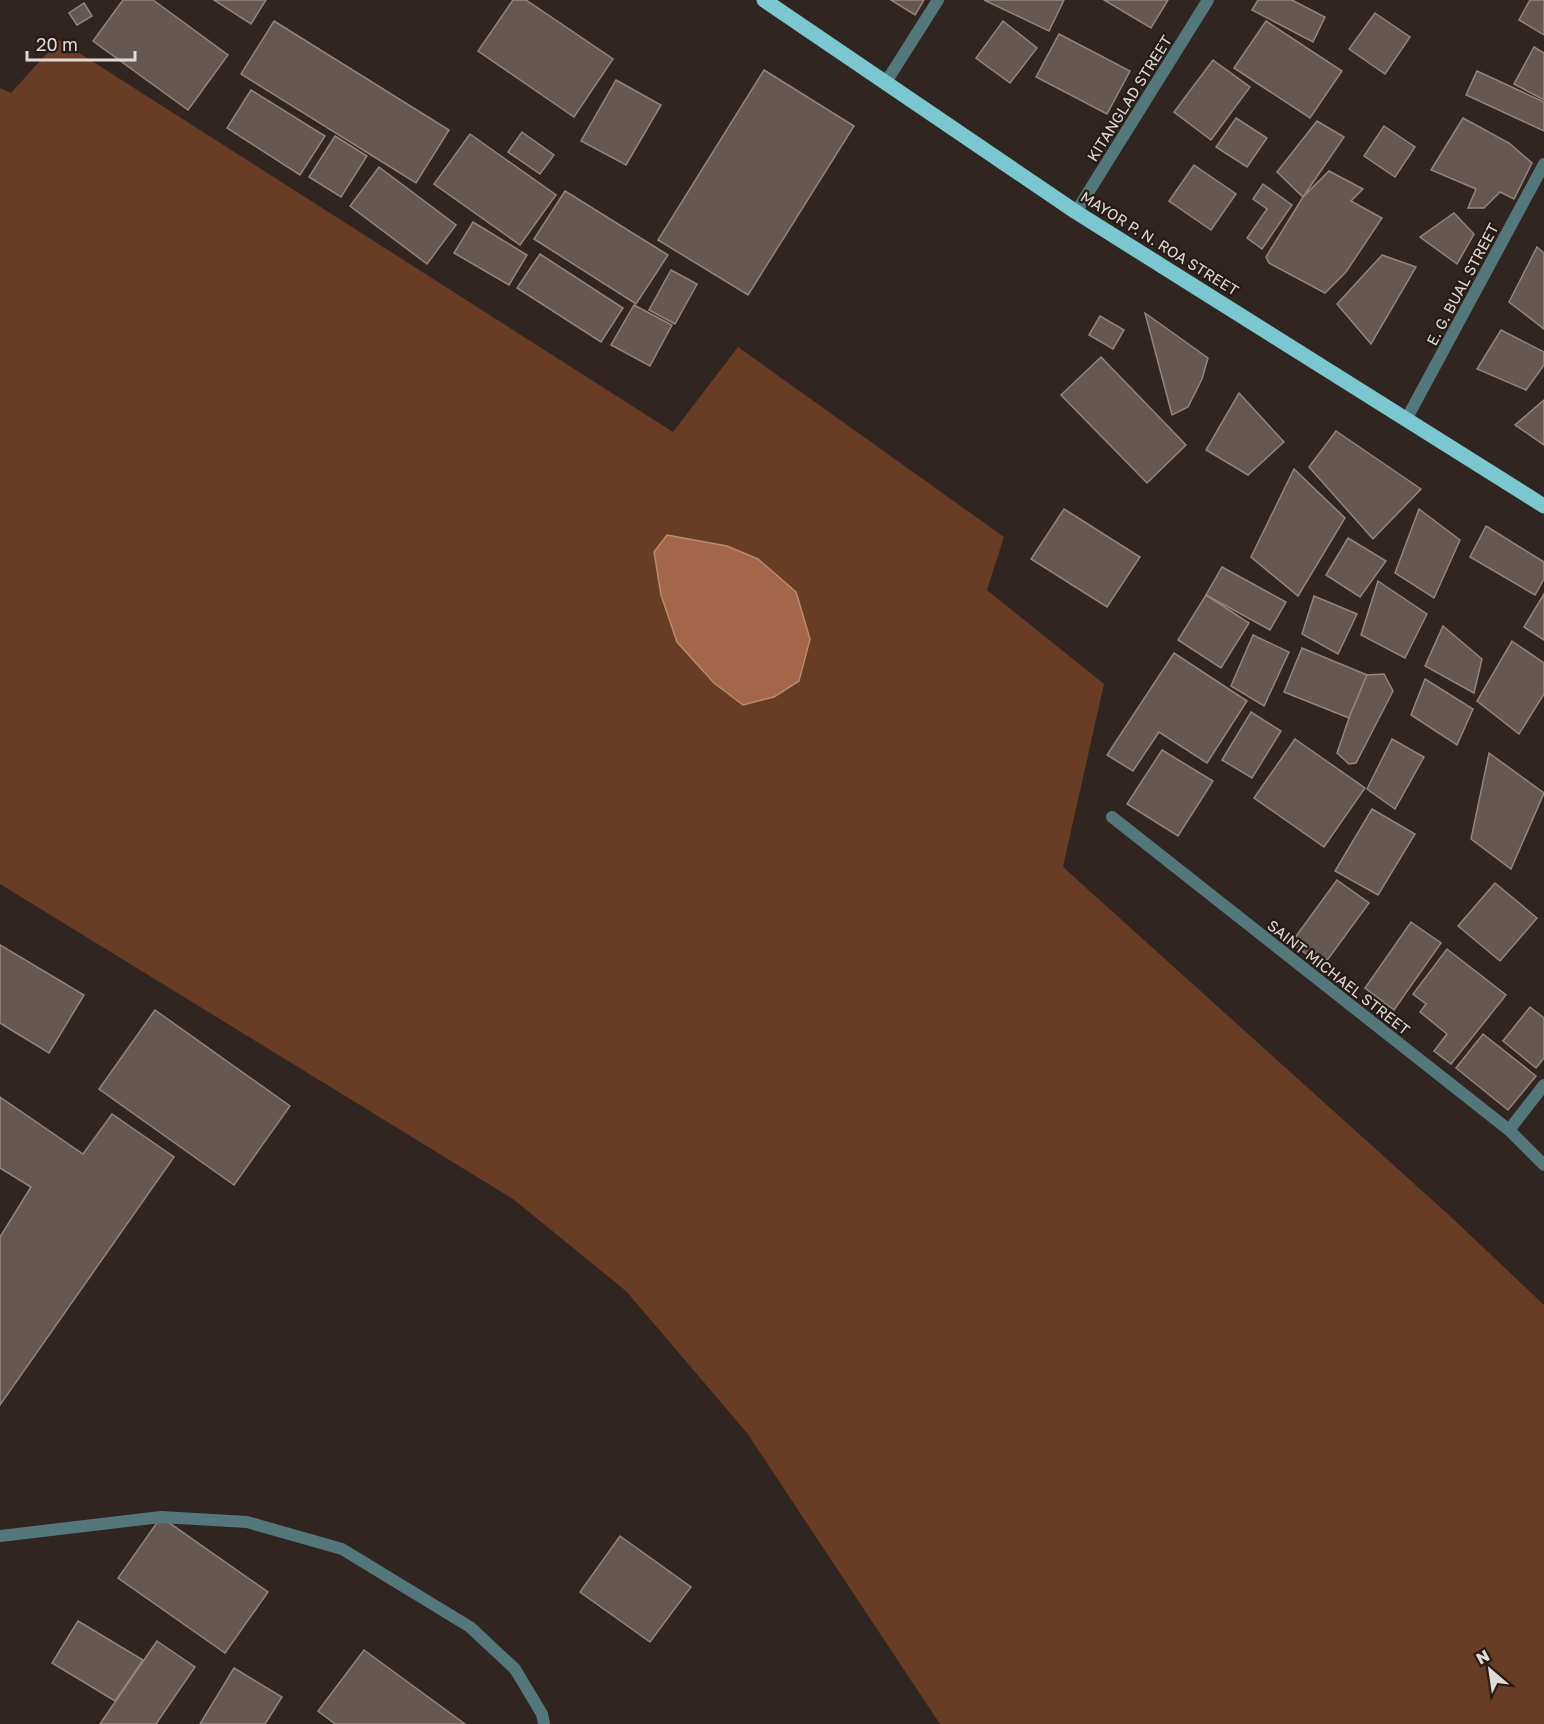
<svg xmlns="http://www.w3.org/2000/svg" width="1544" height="1724" font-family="'Golos Text',sans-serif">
	<rect width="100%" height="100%" fill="#302520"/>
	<polygon fill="#693c26" points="59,40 673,432 738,347 1004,537 987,590 1104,684 1063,867 1450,1216 1544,1305 1544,1724 940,1724 747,1433 626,1291 513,1199 0,884 0,88 11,93"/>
	<polygon fill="#a46648" stroke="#b78973" stroke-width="1.5" points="667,535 727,546 758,559 796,592 810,639 799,681 774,697 743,705 714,683 677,642 661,595 654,552"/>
	<g fill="#655852" stroke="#92857e" stroke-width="1.5">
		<polygon points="123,0 153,0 228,55 188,110 93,41"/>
		<polygon points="214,0 266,0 251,24"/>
		<polygon points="513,0 526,0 613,59 574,117 478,51"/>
		<polygon points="891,0 924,0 915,15"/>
		<polygon points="984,0 1064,0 1049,31"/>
		<polygon points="1104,0 1168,0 1151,28"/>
		<polygon points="1258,0 1292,0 1325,17 1313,42 1252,10"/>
		<polygon points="1530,0 1544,0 1544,35 1519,20"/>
		<polygon points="84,3 92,16 77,25 69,13"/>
		<polygon points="1375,13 1410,37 1385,74 1349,49"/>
		<polygon points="274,21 449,130 416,183 241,74"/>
		<polygon points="1003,21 1037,48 1010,83 976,58"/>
		<polygon points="1266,21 1342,71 1310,118 1234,68"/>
		<polygon points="1059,34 1130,71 1107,114 1036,77"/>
		<polygon points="1534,47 1544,53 1544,100 1514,84"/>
		<polygon points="1213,60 1250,87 1211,140 1174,112"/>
		<polygon points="764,70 854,126 748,295 658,240"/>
		<polygon points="1477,71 1544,102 1544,131 1466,95"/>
		<polygon points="616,80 661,105 626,165 581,141"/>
		<polygon points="251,90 325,136 300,175 227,128"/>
		<polygon points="1236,118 1267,138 1247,167 1216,147"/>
		<polygon points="1463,118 1509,143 1532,163 1514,199 1500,192 1484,208 1468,208 1476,189 1431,170"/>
		<polygon points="1317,121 1344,137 1303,197 1277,172"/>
		<polygon points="1384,126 1415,147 1395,177 1364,156"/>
		<polygon points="522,132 554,155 540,174 508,152"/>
		<polygon points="470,134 556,195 520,245 434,184"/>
		<polygon points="335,136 367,156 341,197 309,177"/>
		<polygon points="1194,165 1236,194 1211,230 1169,201"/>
		<polygon points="379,167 456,225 427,264 350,206"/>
		<polygon points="1329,171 1363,189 1351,201 1382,218 1346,272 1325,293 1269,263 1266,257 1303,197"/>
		<polygon points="1263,184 1292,205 1262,249 1247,238 1267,209 1253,199"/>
		<polygon points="565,191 668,255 636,304 534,239"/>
		<polygon points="1454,213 1474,234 1457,264 1420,237"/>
		<polygon points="473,222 527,255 509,285 454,253"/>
		<polygon points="1537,247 1544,253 1544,329 1509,302"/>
		<polygon points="540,254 623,308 601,342 517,288"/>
		<polygon points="1382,255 1416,267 1371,344 1337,304"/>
		<polygon points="671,270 697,284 675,324 649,310"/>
		<polygon points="634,305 672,325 650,366 611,345"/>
		<polygon points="1145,313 1208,358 1202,379 1188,407 1172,415"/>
		<polygon points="1100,316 1124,330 1113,349 1089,335"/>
		<polygon points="1501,330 1544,352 1544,365 1526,390 1477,369"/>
		<polygon points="1101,357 1186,445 1147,483 1061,395"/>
		<polygon points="1239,393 1284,442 1248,475 1206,450"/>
		<polygon points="1544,400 1544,445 1515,425"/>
		<polygon points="1336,431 1421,489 1373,539 1309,467"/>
		<polygon points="1294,469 1345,518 1298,596 1251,557"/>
		<polygon points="1064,509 1140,557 1107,607 1031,559"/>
		<polygon points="1419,509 1460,540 1434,598 1395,573"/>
		<polygon points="1486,526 1544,562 1544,579 1535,595 1470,557"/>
		<polygon points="1348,538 1386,561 1360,597 1326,575"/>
		<polygon points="1222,567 1286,602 1270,630 1206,595"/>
		<polygon points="1378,581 1427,614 1405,658 1361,635"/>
		<polygon points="1544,594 1544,640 1524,627"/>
		<polygon points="1206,595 1249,623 1221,668 1178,640"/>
		<polygon points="1314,596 1357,614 1338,654 1302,634"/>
		<polygon points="1443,626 1482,659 1474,693 1425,666"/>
		<polygon points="1253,635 1289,652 1264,706 1231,686"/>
		<polygon points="1512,641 1544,663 1544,694 1519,734 1477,701"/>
		<polygon points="1302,648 1367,675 1349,718 1284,692"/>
		<polygon points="1174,653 1247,701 1207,763 1159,732 1133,771 1107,755"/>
		<polygon points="1384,674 1393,691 1356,763 1349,764 1337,753 1349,718 1367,675"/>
		<polygon points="1425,679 1473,709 1457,745 1411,715"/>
		<polygon points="1251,712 1281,731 1252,778 1222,760"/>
		<polygon points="1295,739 1365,788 1324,847 1254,798"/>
		<polygon points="1392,739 1424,757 1395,809 1367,789"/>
		<polygon points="1162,750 1213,781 1178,836 1127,804"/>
		<polygon points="1489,753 1544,793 1511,869 1471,839"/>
		<polygon points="1372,809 1415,834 1378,895 1335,871"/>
		<polygon points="1337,880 1369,903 1323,966 1291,943"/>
		<polygon points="1495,883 1537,918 1500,961 1458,926"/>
		<polygon points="1411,922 1441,943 1394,1010 1365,988"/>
		<polygon points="0,945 84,995 49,1053 0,1023"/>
		<polygon points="1447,949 1506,995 1451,1064 1434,1051 1447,1034 1420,1012 1426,1004 1413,994"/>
		<polygon points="1530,1007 1544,1018 1544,1058 1536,1068 1503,1041"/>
		<polygon points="155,1010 290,1106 234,1185 99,1089"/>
		<polygon points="1483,1034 1536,1076 1508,1110 1456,1068"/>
		<polygon points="0,1097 83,1154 112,1114 174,1157 0,1405 0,1237 31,1187 0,1168"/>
		<polygon points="161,1517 268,1592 225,1653 118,1578"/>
		<polygon points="620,1536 691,1587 650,1642 580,1592"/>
		<polygon points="78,1621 143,1660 115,1701 52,1663"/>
		<polygon points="157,1641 195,1667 156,1724 100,1724"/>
		<polygon points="364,1650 465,1724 335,1724 318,1711"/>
		<polygon points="234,1668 282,1697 265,1724 200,1724"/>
	</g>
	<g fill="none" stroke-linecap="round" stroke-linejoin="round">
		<polyline stroke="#54777b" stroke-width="12" points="0,1536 161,1517 247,1522 342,1549 470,1627 515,1669 542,1714 544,1724"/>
		<g stroke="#54777b" stroke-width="12">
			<polyline points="886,82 938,0"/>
			<polyline points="1076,212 1208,0"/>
			<polyline points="1407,418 1544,164"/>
			<polyline points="1112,817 1509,1130 1544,1165"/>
			<polyline points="1509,1130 1544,1085"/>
		</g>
		<polyline stroke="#7ac7cf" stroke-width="15" points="764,0 1076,212 1544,506"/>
	</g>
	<g text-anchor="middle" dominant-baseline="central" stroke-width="4.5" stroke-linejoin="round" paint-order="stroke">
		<g font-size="15" fill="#e2dad7" stroke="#261c17">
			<text transform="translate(1129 98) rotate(-58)">KITANGLAD STREET</text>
			<text transform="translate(1160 243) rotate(32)">MAYOR P. N. ROA STREET</text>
			<text transform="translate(1462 284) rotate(-62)">E. G. BUAL STREET</text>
			<text transform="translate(1339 977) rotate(38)">SAINT MICHAEL STREET</text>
		</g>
	</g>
	<g transform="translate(1490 1670) rotate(331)" stroke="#261c17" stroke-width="4.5" paint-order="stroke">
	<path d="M0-4.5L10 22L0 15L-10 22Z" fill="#e2dad7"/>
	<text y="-9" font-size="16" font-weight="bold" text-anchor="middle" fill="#e2dad7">N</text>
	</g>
	<path d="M27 51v9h108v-9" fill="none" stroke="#e2dad7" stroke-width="3"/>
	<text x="36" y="51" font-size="18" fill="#e2dad7" stroke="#261c17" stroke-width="4.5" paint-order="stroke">20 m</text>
</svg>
